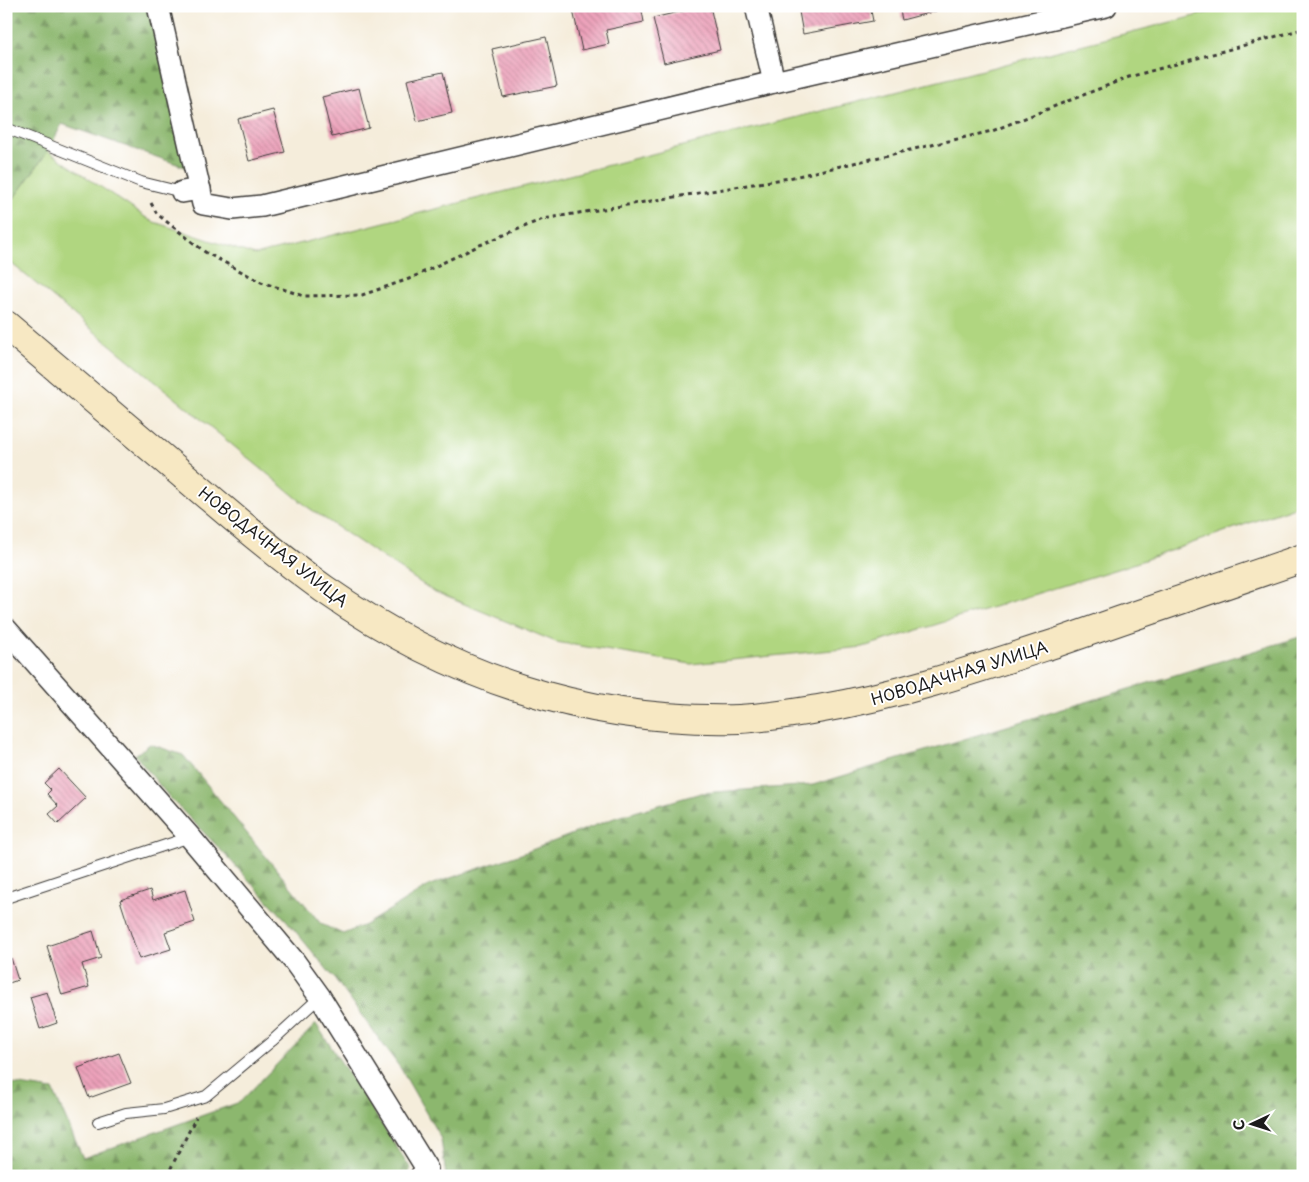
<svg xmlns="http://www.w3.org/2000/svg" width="1309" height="1182" font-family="'Playpen Sans',sans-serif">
	<defs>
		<pattern id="forest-firs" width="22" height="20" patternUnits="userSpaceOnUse" patternTransform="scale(1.25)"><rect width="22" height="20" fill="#8cb76e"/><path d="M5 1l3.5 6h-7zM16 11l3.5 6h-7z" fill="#72945a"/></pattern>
		<pattern id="building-back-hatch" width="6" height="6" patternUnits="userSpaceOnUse" patternTransform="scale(1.25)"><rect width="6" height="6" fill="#ec9db7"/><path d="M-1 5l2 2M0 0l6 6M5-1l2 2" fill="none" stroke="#be7f94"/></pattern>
	</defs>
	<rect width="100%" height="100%" fill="#fff"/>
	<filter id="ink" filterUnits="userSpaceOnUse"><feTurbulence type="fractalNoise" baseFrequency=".02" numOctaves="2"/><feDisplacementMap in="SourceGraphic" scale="10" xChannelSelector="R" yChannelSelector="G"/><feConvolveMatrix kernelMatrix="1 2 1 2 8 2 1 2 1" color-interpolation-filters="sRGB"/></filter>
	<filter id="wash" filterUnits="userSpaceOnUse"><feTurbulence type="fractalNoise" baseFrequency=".0096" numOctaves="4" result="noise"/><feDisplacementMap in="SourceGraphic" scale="20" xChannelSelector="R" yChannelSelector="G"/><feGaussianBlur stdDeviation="1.12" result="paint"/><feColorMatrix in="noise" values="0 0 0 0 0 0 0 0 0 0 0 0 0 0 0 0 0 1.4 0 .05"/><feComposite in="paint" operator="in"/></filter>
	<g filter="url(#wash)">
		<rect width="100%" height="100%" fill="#f5eddb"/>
		<polygon fill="#b0d680" stroke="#66794e" points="1234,6 1303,6 1303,504 1130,565 863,647 691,664 556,642 433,591 309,508 6,259 6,209 48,151 151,221 255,255"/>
		<g fill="url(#forest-firs)" stroke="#546a45">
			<polygon points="6,6 155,6 194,170 62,124 48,151 6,209"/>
			<polygon points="1303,636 1303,1176 446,1176 441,1139 401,1069 335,979 287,921 216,845 170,798 135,755 150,744 183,755 321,924 343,934 365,925 430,885 521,854 617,817 701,793 813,785"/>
			<polygon points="316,1024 411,1169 405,1176 6,1176 6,1083 53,1090 83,1158 240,1102"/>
		</g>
		<g id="blocks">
			<g fill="url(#building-back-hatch)">
				<polygon points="572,6 641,6 644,22 606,30 609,44 582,50"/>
				<polygon points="704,6 710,6 720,50 664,63 653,18"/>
				<polygon points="798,6 870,6 873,21 803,34"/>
				<polygon points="899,6 935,6 936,11 902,20"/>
				<polygon points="546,37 557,86 503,97 492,49"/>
				<polygon points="443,72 452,113 417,121 407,80"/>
				<polygon points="359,88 369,128 332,137 322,97"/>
				<polygon points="273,110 285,152 249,161 238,119"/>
				<polygon points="59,769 86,798 58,824 49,814 58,806 47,794 51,790 44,783"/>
				<polygon points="150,890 153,900 185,890 195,922 165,932 171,949 139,959 120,900"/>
				<polygon points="93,931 101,958 82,964 89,987 62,995 47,946"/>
				<polygon points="11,958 18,980 6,984 6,959"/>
				<polygon points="47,992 57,1023 40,1029 30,997"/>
				<polygon points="119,1053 131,1083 89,1098 78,1068"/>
			</g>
		</g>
	</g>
	<g filter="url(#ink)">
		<use href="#blocks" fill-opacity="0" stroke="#3d3b39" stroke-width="1"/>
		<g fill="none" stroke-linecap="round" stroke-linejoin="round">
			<defs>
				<g id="lane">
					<polyline points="6,128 141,182 182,192"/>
					<polyline points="6,898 190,837"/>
					<polyline points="98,1122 126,1113 164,1109 206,1096 272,1041 320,997"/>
				</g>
				<g id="street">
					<polyline points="158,6 203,204 232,209 262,206 774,82 1106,6"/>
					<polyline points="756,6 774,82"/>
					<polyline points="182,192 200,189"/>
					<polyline points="6,629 190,837 294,961 320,997 427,1169 421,1176"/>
				</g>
				<path id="secondary" d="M6,325C65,375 124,425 183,475C229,514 275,554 324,589C450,677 585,723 739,719C765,718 793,713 818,709C900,695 977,669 1056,643C1138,614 1220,586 1303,558"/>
			</defs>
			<use href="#lane" stroke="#3d3b39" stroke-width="12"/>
			<use href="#street" stroke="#3d3b39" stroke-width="24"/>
			<use href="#secondary" stroke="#3d3b39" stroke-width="30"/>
			<g stroke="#3d3b39" stroke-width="3" stroke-dasharray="4 4" stroke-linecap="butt">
				<polyline points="151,203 157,214 205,252 261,282 304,296 362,295 409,279 480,245 543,219 789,178 992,131 1129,77 1303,29"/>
				<polyline points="167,1176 196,1117"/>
			</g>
			<use href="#lane" stroke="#fff" stroke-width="10"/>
			<use href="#street" stroke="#fff" stroke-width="21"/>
			<use href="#secondary" stroke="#f7e8c3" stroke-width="28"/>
		</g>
	</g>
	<g text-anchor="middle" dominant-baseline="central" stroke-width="4" stroke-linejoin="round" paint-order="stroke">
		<g font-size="16" fill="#1c1c1c" stroke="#fff">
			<text transform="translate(274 546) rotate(38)">НОВОДАЧНАЯ УЛИЦА</text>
			<text transform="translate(959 672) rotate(-17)">НОВОДАЧНАЯ УЛИЦА</text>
		</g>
	</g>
	<rect width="1309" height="1182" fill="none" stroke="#fff" stroke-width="25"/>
	<g transform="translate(1252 1124) rotate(266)" stroke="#ffffff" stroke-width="4" paint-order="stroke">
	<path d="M0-4L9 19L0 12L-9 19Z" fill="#1c1c1c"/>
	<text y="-8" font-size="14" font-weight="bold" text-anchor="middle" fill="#1c1c1c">С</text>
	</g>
</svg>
